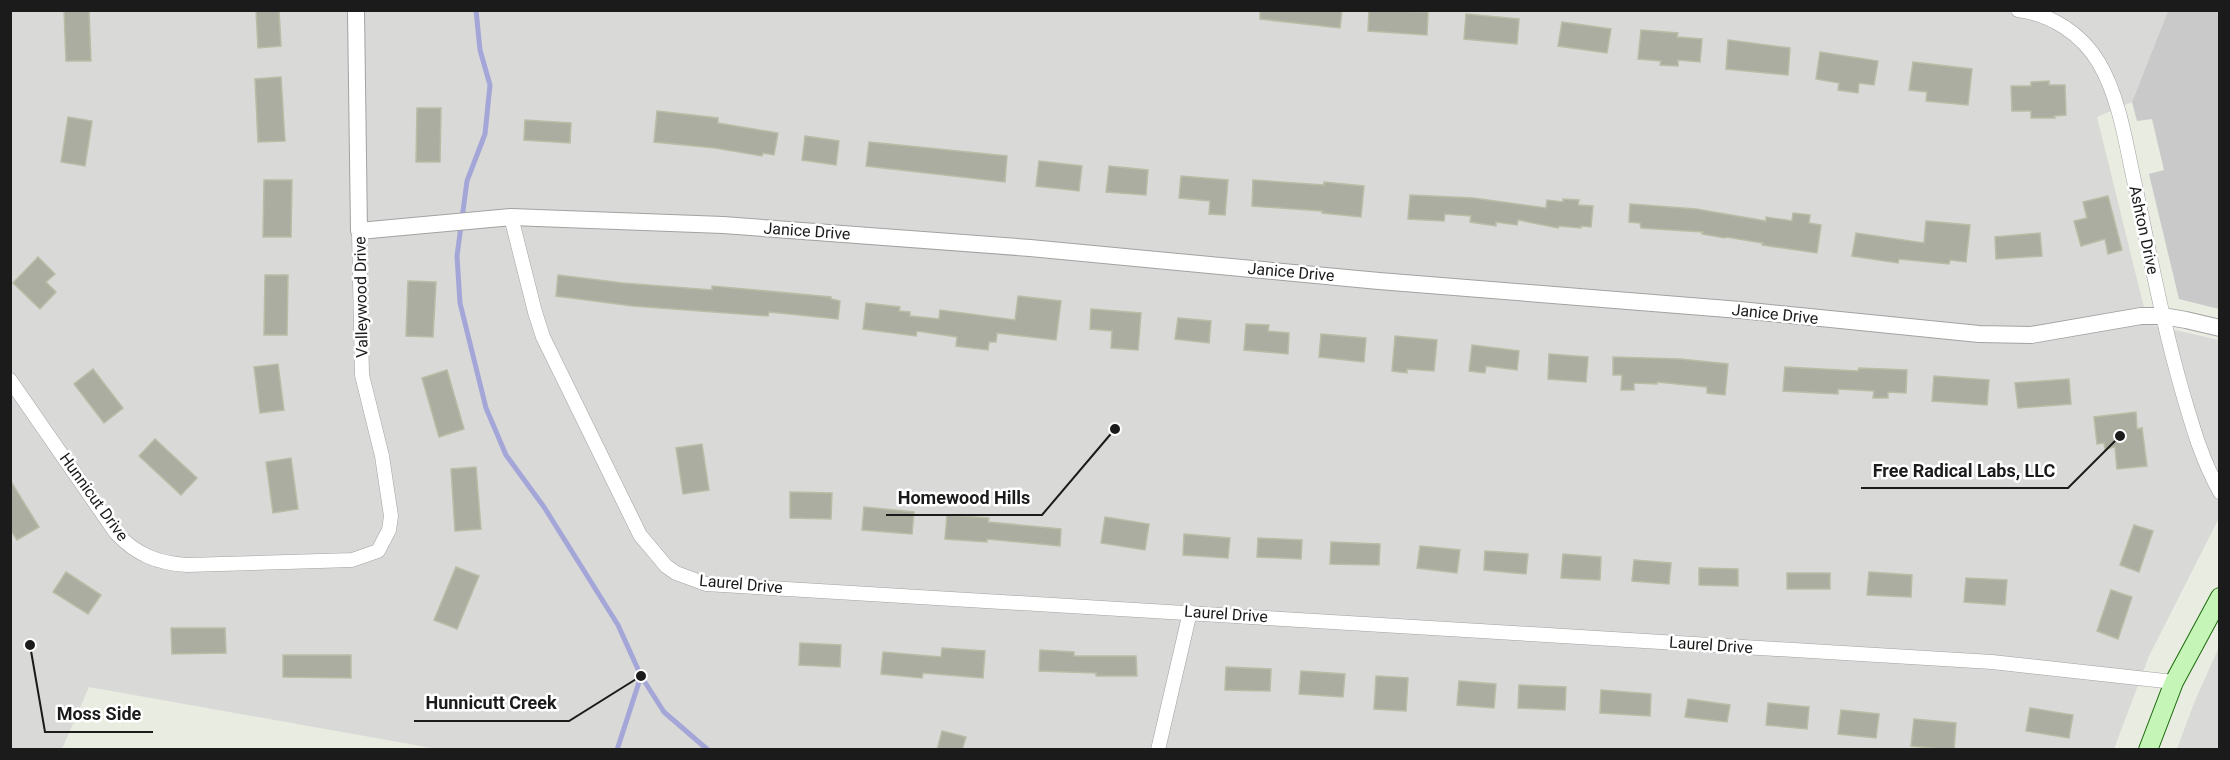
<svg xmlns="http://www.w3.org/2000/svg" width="2230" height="760" font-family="Roboto,sans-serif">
	<rect width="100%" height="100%" fill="#e8ece1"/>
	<g fill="#d9d9d8">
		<polygon points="10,11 2168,11 2132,102 2097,117 2148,324 2219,340 2219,518 2149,656 2114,749 443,750 89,687 62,749 11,749"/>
		<polygon points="2219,647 2219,749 2177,749 2194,703"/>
	</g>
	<polygon fill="#c9c9c9" points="2168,11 2219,11 2219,309 2179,299 2149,174 2164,170 2152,119 2137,121 2132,102"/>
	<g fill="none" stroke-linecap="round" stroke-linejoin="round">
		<g stroke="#a4a6d8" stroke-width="5">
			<polyline points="476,10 480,50 490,85 485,134 467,181 457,256 460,303 486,408 506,455 544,507 618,625 641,676 664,712 708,750"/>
			<polyline points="617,750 641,676"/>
		</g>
	</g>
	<g fill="#acada1" stroke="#b9bda5" stroke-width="1.5">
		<polygon points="64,10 89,10 91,61 66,61"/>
		<polygon points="256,10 279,10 281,46 258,48"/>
		<polygon points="1260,10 1342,10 1340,28 1260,19"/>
		<polygon points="1369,10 1428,12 1427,35 1368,31"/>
		<polygon points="1466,14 1519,19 1517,44 1464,39"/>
		<polygon points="1562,22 1611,29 1607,53 1558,46"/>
		<polygon points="1641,30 1678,33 1677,37 1702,39 1700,62 1678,60 1678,66 1660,65 1661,61 1638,59"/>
		<polygon points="1728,40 1790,48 1788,75 1726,69"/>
		<polygon points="1820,52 1878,61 1874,85 1859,83 1858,93 1838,90 1839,83 1816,79"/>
		<polygon points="1913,62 1972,69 1968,105 1926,101 1927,92 1909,90"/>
		<polygon points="281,77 285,141 258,142 255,79"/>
		<polygon points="2049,81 2049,85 2065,85 2066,115 2054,116 2055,118 2031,118 2031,111 2012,111 2011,86 2031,86 2031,82"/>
		<polygon points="417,108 441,108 440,162 416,162"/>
		<polygon points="657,111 718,118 718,123 778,133 774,155 763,153 762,156 715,148 654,142"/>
		<polygon points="68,117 92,121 85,166 61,162"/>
		<polygon points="525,120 571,123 570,143 524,140"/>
		<polygon points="805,136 839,141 836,165 802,160"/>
		<polygon points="869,142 1007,156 1005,182 866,166"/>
		<polygon points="1039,161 1082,166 1079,191 1036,186"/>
		<polygon points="1109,166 1148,170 1146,195 1106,192"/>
		<polygon points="1181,176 1228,180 1225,215 1209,214 1210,201 1179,198"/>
		<polygon points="264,180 292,180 291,237 263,237"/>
		<polygon points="1253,180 1324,185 1324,182 1364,186 1361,217 1322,213 1322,211 1252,206"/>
		<polygon points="1410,195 1473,198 1546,208 1547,200 1563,202 1563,199 1579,200 1578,205 1593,206 1591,227 1581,226 1581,228 1559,226 1558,228 1518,220 1517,225 1496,222 1496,226 1470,222 1471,216 1445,214 1444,221 1408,219"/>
		<polygon points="2108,196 2122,250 2108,254 2105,239 2081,246 2074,221 2087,218 2083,202"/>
		<polygon points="1630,204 1696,209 1766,221 1766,217 1792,221 1793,213 1810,215 1809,223 1821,225 1817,253 1762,245 1763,243 1726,237 1725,238 1702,234 1703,232 1641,228 1640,223 1629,222"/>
		<polygon points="1926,221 1970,225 1966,262 1950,260 1949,264 1899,259 1898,263 1852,256 1856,233 1924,243"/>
		<polygon points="2040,233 2042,256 1996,259 1995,237"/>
		<polygon points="38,257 55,274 46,282 56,292 40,309 13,283"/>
		<polygon points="265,275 288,275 287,335 264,335"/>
		<polygon points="558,275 623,283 712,290 712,286 831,297 831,299 840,301 838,319 769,312 768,316 633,306 556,296"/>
		<polygon points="408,281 436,282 433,337 406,336"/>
		<polygon points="1018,296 1061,301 1056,340 997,333 996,342 989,342 988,350 956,346 957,337 917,331 916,336 863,329 866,303 900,307 899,311 910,312 910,316 939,319 940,310 1015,320"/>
		<polygon points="1091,309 1141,313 1138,350 1111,348 1112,331 1090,329"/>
		<polygon points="1178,318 1211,321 1209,343 1175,339"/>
		<polygon points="1246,324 1269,325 1268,331 1289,333 1288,354 1244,350"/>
		<polygon points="1321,334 1366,338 1364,362 1319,357"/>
		<polygon points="1395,336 1437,340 1434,371 1407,369 1407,373 1392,371"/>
		<polygon points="1472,345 1519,351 1517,370 1486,366 1485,373 1469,371"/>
		<polygon points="1549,354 1588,357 1586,382 1548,379"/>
		<polygon points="1613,357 1680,359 1728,364 1725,395 1707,393 1707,387 1657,382 1657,384 1634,383 1634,390 1621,390 1622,375 1613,375"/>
		<polygon points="278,364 284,410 260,413 254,367"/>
		<polygon points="1785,367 1858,371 1859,368 1907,370 1906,393 1888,392 1888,398 1873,398 1874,391 1838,389 1838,394 1783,391"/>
		<polygon points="93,369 123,408 104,423 74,384"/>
		<polygon points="447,370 464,429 439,437 422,378"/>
		<polygon points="1934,376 1989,380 1987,405 1932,401"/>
		<polygon points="2069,379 2071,404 2018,408 2015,383"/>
		<polygon points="2136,412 2137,429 2142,428 2147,466 2117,469 2115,447 2105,449 2104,443 2097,444 2094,417"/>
		<polygon points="155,439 197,478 181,495 139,456"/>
		<polygon points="702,444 709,490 683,494 676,448"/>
		<polygon points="291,458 298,509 273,513 266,462"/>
		<polygon points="476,467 481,529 455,531 451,469"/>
		<polygon points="10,480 39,527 17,540 10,529"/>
		<polygon points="790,492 832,493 831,519 790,518"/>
		<polygon points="864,507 914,512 912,534 862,530"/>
		<polygon points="947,515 989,518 988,522 1061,529 1060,546 987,539 987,542 945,539"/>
		<polygon points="1105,517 1149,524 1145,550 1101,543"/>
		<polygon points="2134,525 2153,531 2139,572 2120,565"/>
		<polygon points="1184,534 1230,538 1228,558 1183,555"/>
		<polygon points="1258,538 1302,540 1301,559 1257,557"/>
		<polygon points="1331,542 1380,544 1379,565 1330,564"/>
		<polygon points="1420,546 1460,550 1457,573 1417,568"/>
		<polygon points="1485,551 1528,554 1526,574 1484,570"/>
		<polygon points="1563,554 1601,557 1600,580 1561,578"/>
		<polygon points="1634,560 1671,563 1669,584 1632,581"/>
		<polygon points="456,567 479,576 457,629 434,620"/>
		<polygon points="1699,568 1738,569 1738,586 1699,585"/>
		<polygon points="66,572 101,595 88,614 53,592"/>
		<polygon points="1869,572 1912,575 1911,597 1867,595"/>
		<rect x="1787" y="573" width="43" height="16"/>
		<polygon points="1966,578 2007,580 2005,605 1964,602"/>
		<polygon points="2111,590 2132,597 2118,639 2097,631"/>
		<polygon points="171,628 225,628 226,653 172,654"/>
		<polygon points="800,643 841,645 840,667 799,665"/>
		<polygon points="942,648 985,651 983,678 923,673 922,678 881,674 883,652 941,657"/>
		<polygon points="1040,650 1074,652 1074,656 1136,656 1137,676 1096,676 1096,673 1039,671"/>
		<polygon points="283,655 351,655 351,678 283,677"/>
		<polygon points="1226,667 1271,669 1270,691 1225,690"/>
		<polygon points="1301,671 1345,674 1343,697 1299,694"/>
		<polygon points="1376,676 1408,678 1406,711 1374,709"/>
		<polygon points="1459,681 1496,684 1494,708 1457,705"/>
		<polygon points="1519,685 1566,687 1565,710 1518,708"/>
		<polygon points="1601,690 1651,694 1650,716 1600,713"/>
		<polygon points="1688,699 1730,705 1727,722 1685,717"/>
		<polygon points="1768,703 1809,707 1807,729 1766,725"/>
		<polygon points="2030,708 2073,715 2069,738 2026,731"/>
		<polygon points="1841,710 1879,714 1876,738 1838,734"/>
		<polygon points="1914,719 1956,723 1954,750 1911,746"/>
		<polygon points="942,731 966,737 962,750 937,750"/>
	</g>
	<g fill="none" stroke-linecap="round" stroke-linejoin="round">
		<defs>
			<g id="minor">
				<path d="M2018,10C2051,14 2082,34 2099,63C2120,99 2126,145 2135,185C2150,255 2163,325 2183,394C2193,428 2202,460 2220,492"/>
				<polyline points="511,217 535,312 543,337 640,535 666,566 676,573 706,584 1992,662 2174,682"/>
				<path d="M10,380L116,533C137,555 157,563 187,565L352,560L378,551L389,530L391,516L382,456L362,375L359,231"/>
				<polyline points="1158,750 1190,612"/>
			</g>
			<polyline id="tertiary" points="356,10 359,231 511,217 723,225 1030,248 1379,281 1740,310 1979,334 2031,335 2141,316 2163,316 2186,320 2220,328"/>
			<polyline id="secondary" points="2148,750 2174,682 2220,597"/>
		</defs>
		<use href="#minor" stroke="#a2a2a2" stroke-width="15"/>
		<use href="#tertiary" stroke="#a2a2a2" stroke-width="18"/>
		<use href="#secondary" stroke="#1b6a0b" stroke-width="20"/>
		<use href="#minor" stroke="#fff" stroke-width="14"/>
		<use href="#tertiary" stroke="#fff" stroke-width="16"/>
		<use href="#secondary" stroke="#c5f5b7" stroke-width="18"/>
	</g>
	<g text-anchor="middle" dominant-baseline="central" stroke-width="5" stroke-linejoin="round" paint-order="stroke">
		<g font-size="16" fill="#1b1b1b" stroke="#fff">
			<text transform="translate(2144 230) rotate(78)">Ashton Drive</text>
			<text transform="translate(807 231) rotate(4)">Janice Drive</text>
			<text transform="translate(1291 272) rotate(5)">Janice Drive</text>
			<text transform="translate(361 297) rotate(-91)">Valleywood Drive</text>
			<text transform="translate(1775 314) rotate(6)">Janice Drive</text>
			<text transform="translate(94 497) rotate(54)">Hunnicut Drive</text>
			<text transform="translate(741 584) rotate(5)">Laurel Drive</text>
			<text transform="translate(1226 614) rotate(4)">Laurel Drive</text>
			<text transform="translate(1711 645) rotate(4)">Laurel Drive</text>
		</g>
	</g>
	<path fill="none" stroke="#1b1b1b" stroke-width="2" d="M2120 436L2068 488H1861M1115 429L1042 515H886M641 676L569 721H414M30 645L45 732H153"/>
	<g fill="#1b1b1b" stroke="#fff" stroke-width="2">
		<circle cx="2120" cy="436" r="6"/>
		<circle cx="1115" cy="429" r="6"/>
		<circle cx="641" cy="676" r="6"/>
		<circle cx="30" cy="645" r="6"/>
	</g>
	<g font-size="18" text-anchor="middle" font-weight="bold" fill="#1b1b1b" stroke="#fff" stroke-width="5" stroke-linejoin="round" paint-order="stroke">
		<text x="1964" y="477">Free Radical Labs, LLC</text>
		<text x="964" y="504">Homewood Hills</text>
		<text x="491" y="709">Hunnicutt Creek</text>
		<text x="99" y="720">Moss Side</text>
	</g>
	<rect width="2230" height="760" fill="none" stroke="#1b1b1b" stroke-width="24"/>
</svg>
